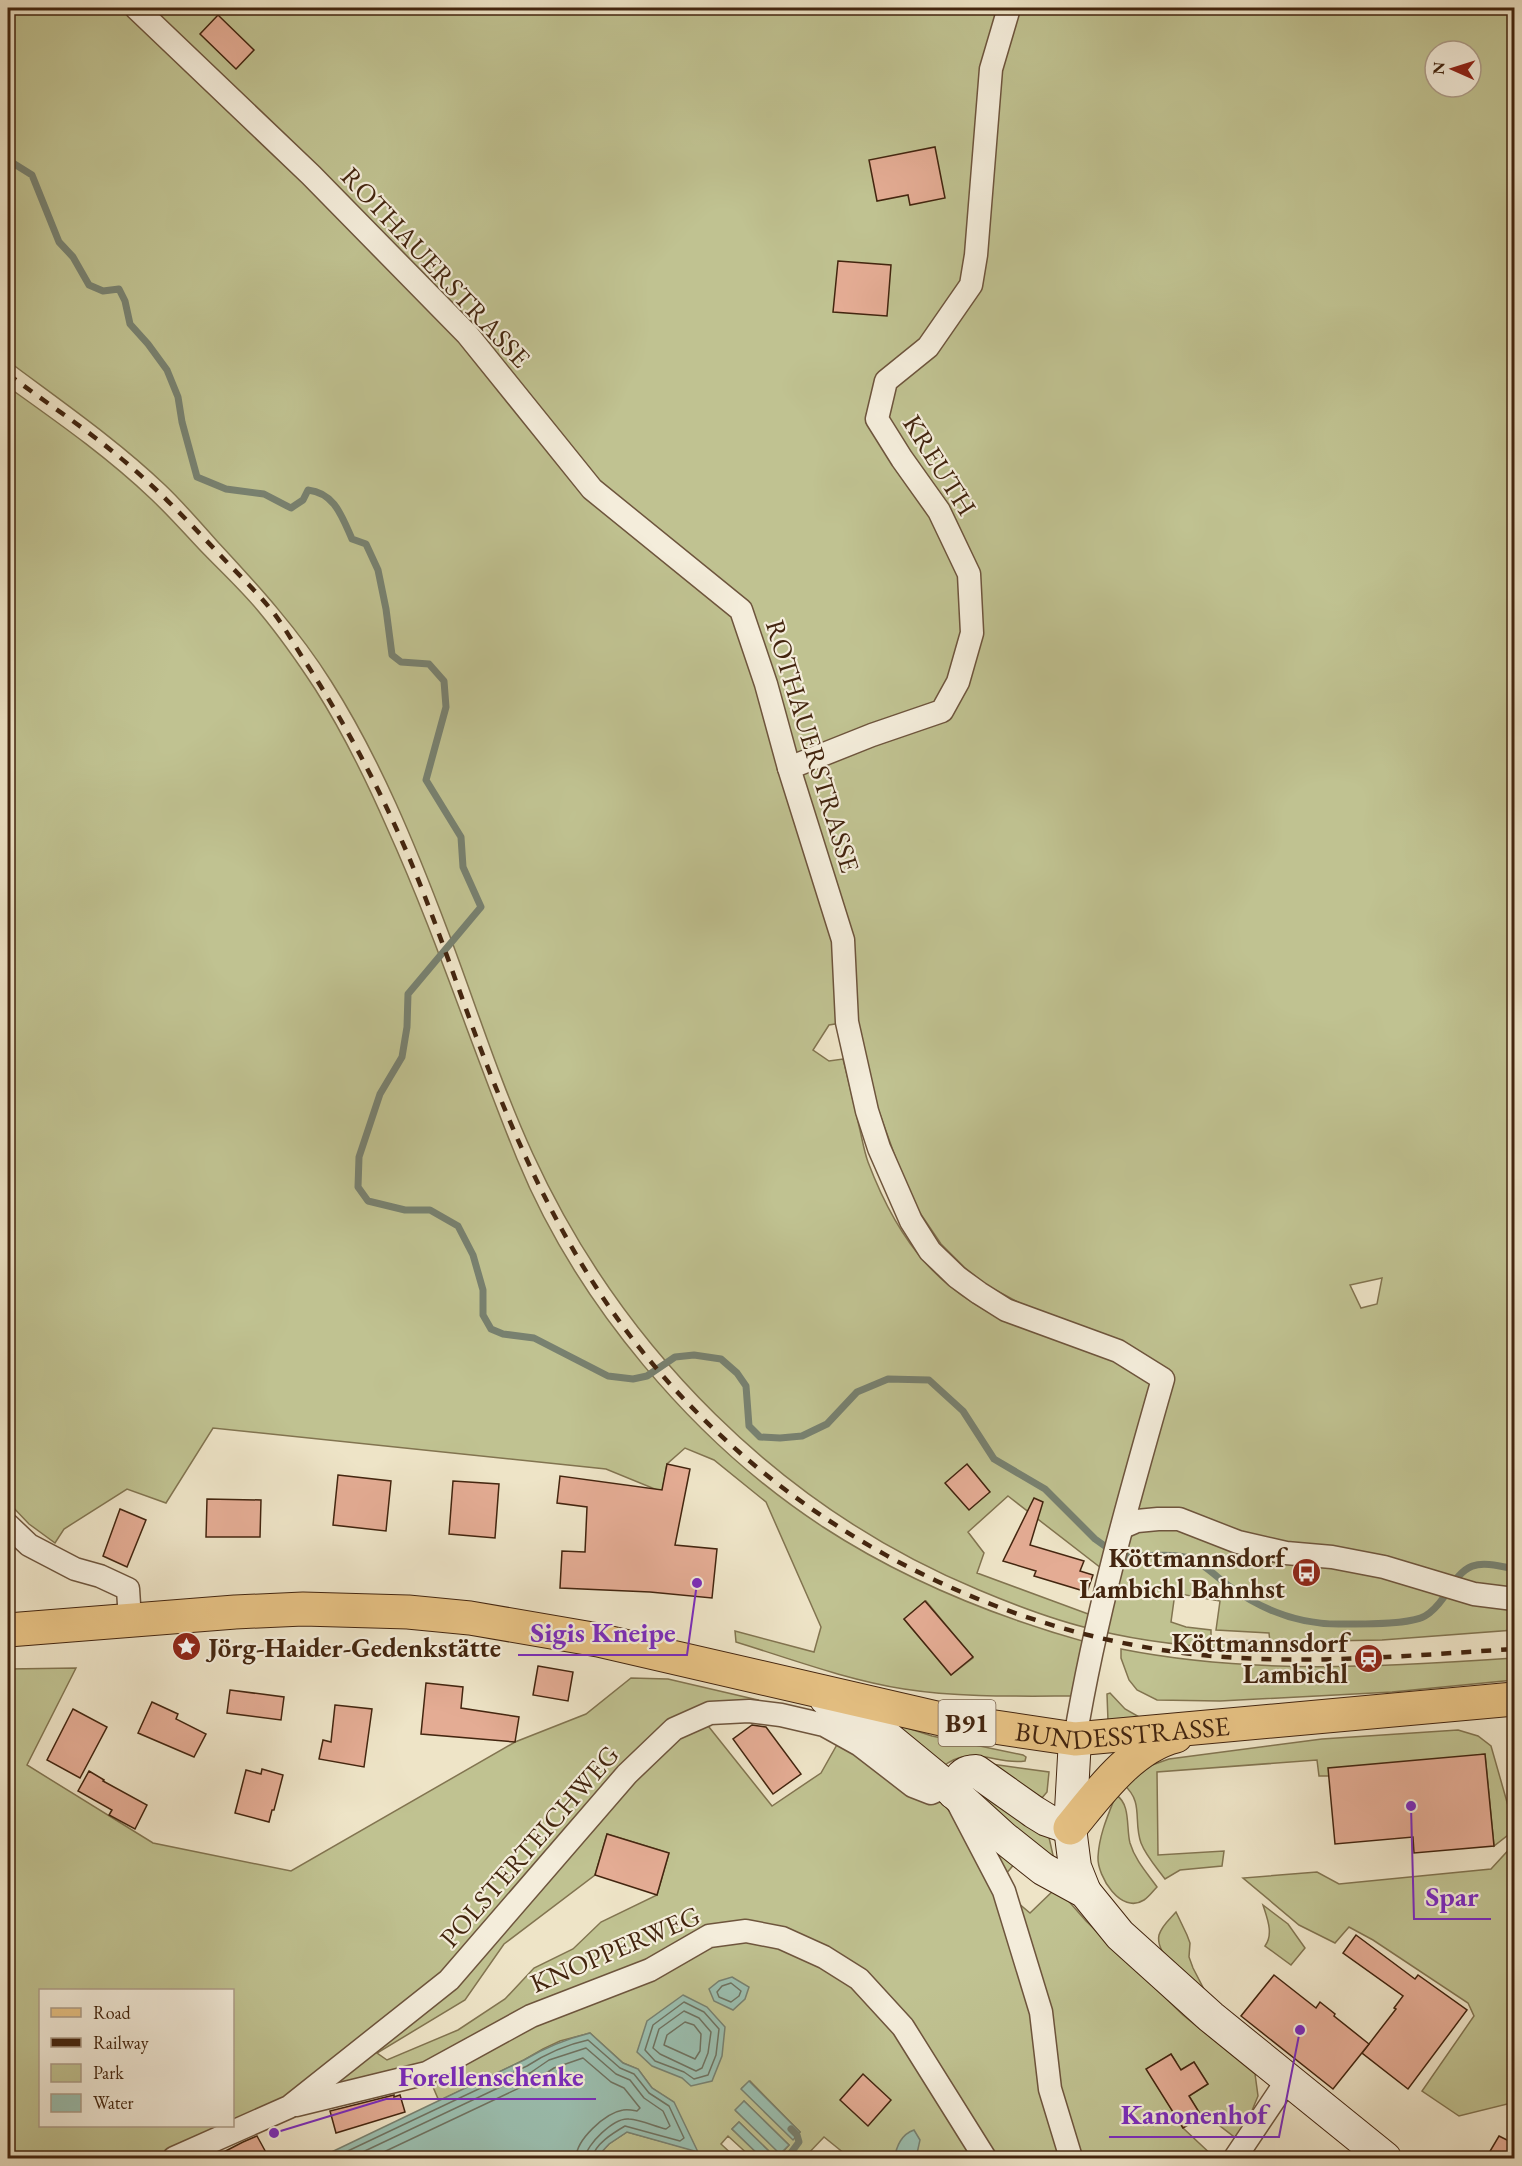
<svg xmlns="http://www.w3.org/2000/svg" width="1522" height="2166" font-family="'EB Garamond',serif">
	<rect width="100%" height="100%" fill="#eee4c7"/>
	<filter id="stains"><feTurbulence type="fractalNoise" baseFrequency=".00333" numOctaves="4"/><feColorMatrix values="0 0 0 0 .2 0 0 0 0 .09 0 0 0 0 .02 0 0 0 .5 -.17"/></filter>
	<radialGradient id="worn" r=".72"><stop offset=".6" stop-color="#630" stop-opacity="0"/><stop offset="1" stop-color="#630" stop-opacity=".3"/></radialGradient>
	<g fill="#c0c291" stroke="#827450" stroke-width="1.5" fill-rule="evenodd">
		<path d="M8,8H1514V1205L1510,1209L1514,1251V1630L1382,1640L1270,1642L1269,1633L1216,1630L1220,1601L1175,1593L1171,1622L1186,1627L1211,1630V1639L1257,1641V1650C1203,1648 1148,1643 1096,1630C1056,1621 1017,1606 979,1590C781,1508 622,1348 533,1154C500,1082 476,1005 448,931C416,846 380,758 331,681C299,630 258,585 217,541C200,522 183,502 165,485C118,440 60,400 8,361ZM1435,51H1471V87H1435ZM847,1022L896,1159L918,1210L941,1244L964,1267L986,1285L1031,1309L1023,1328C941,1296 899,1244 868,1162C864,1151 862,1138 859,1126C854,1104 849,1082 843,1059L829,1061L813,1050L829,1025ZM1382,1278L1377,1304L1361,1308L1350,1285ZM1008,1496L1110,1575L1099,1618L977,1573L984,1553L968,1532Z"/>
		<path d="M8,387C57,422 107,457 151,499C168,515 183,532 199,549C219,570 241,590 259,612C279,636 298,663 315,689C343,733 366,780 387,828C436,936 472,1049 517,1159C576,1303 693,1442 823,1527C906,1581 998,1618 1093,1644L1082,1696C1023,1696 962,1698 904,1689C847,1680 791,1659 736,1642L735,1631L814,1652L821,1627L766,1502L714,1460L685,1448L667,1464L662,1492L606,1469L213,1428L166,1503L127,1489L64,1529L55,1543L29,1524L8,1502ZM926,1601L973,1658L951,1675L904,1619Z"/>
		<path d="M1121,1649C1252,1675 1383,1667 1514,1658V1680L1392,1692L1220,1701L1157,1700L1137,1690L1129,1680L1121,1658Z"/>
		<path d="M76,1668L27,1765L153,1843L291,1871L515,1742L586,1714L631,1678L668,1679L758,1700L749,1711L701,1717L772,1806L821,1773L843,1734L931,1793L1016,1862L999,1882L1004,1891L1030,1913L1055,1889L1065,1897L1086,1921L1183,2015L1255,2074L1258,2096L1251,2113L1237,2139L1216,2123L1202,2117L1189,2096L1208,2084L1194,2062L1179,2071L1176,2062L1171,2054L1147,2069L1183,2128L1215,2158H916L918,2153L895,2155V2158H850L824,2137L804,2158H776L739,2122L732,2129L762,2158H752L728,2136L721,2144L736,2158H596L609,2144L627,2132L697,2151L673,2102L652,2088L638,2069L623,2063L590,2033L560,2041L543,2049L524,2060L439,2101L427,2073L351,2091L174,2158H8V1669ZM607,1834L669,1853L657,1895L601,1922L573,1949L534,1968L505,1999L458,2030L387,2060L377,2053L465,2000L504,1944L595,1875ZM40,1990H232V2126H40ZM750,2081L800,2132L793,2139L742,2088ZM744,2101L789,2145L781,2154L736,2111Z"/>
		<polygon points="1110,1693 1125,1709 1141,1718 1108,1721 1107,1694"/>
		<path d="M895,1724L932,1736L1023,1755L1026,1757L1025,1761C994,1766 973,1742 941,1768Z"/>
		<path d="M1458,1730L1478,1736L1491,1746L1511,1816L1508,1835L1494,1846L1485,1754L1329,1776H1319L1317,1760L1157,1772L1158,1855L1224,1851L1222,1866L1180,1870L1165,1879C1157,1868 1146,1856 1141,1843C1133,1821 1144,1802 1124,1785L1152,1765L1169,1759L1322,1739Z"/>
		<polygon points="984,1763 1049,1772 1047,1792 1041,1799"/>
		<polygon points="971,1782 1048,1833 1055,1864 970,1787"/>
		<path d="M1116,1795C1131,1804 1126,1828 1130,1843C1135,1860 1147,1873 1157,1887C1153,1891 1149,1897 1144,1900C1121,1915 1097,1876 1098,1857C1099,1835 1108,1815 1116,1795Z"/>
		<polygon points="1514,1844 1514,2106 1511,2103 1459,2116 1422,2091 1474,2016 1468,2003 1373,1940 1349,1927 1335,1943 1299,1925 1243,1878 1317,1872 1339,1884 1491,1869"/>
		<path d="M1263,1905L1288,1924L1305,1948L1291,1965L1265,1946C1274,1934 1267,1918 1263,1905Z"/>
		<path d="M1176,1912L1187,1935L1190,1943L1189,1957L1193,1968L1207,1995C1193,1983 1154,1956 1159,1935C1162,1925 1170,1919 1176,1912Z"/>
	</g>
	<g fill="#9bbfb0" stroke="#788170" stroke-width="1.5">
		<polygon points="732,1977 749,1987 745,1999 733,2010 714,2001 709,1989 719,1981"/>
		<polygon points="683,1995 707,2007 725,2027 722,2056 712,2081 691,2086 682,2078 652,2066 637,2052 647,2021"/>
		<path d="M590,2033L623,2063L638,2069L652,2088L674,2102L698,2152L627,2132L609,2144L596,2158H319L524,2060C546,2047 566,2039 590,2033Z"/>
		<polygon points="749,2081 800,2132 793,2140 741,2089"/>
		<polygon points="744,2101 789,2145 780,2154 735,2110"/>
		<polygon points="739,2122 776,2158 762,2158 732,2129"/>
		<path d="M914,2130L920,2140L916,2158H895C896,2146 902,2134 914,2130Z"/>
	</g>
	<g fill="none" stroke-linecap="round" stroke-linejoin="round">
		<g stroke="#6f7260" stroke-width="1.5">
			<polygon points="731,1983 741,1991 739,1996 731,2002 719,1997 717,1992 722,1986"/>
			<polygon points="684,2002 704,2012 719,2029 716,2055 708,2075 694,2079 684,2072 655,2061 645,2050 653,2025"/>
			<polygon points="684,2011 699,2018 711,2032 708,2053 702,2068 696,2071 660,2054 653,2048 659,2029"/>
			<polygon points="685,2022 694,2025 701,2034 700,2051 695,2059 664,2045 667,2035"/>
			<path d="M333,2158L527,2066C547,2053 565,2045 588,2040L620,2068L634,2074L649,2093L669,2106L684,2138L680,2141L625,2126C613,2133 595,2144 592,2158"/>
			<path d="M350,2158L530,2073L549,2060L586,2048L616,2074L630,2080L644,2098L663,2111L670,2126L666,2129C654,2126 641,2120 629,2119C614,2117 586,2145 585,2158"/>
			<path d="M371,2158L534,2081L554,2068L583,2058L611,2082L624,2088L640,2108L637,2111C632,2110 628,2109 623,2110C605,2113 576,2140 576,2158"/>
		</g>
		<g stroke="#788170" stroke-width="7">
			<path d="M8,160L32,175L59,242L73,257L89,285L103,291L119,289L125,301L130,324L148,344L167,370L178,397L182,422L197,477L226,489L264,494L291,508L303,500L308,490C335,493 342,517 352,539L366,544L378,570L386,609L392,655L401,662L429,664L444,681L446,707L426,780L461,837L463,867L481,907L408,994L407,1027L402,1057L380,1094L359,1157L358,1187L368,1201L405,1210H430L458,1226L473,1255L483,1290V1315L491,1329L503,1334L534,1338L608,1376L633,1379L647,1376L675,1357L694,1355L721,1359L737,1373L746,1386L749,1426L760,1437L780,1438L802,1436L827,1424L857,1392L888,1379L929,1380L963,1411L994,1459L1045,1489L1095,1539L1109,1549"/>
			<path d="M1124,1557C1142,1556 1176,1553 1192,1559C1204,1564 1219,1579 1229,1586C1263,1611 1301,1625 1343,1624C1363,1624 1409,1625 1425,1616C1432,1612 1439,1604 1444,1597C1466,1561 1474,1560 1514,1569"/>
			<polyline points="787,2158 799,2142 797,2135 791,2129"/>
		</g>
	</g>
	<g fill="#e4ac94" stroke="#43250f" stroke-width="1.5">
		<polygon points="218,15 254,50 236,69 200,34"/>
		<polygon points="935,147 945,198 910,205 908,195 877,201 869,160"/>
		<polygon points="838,261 891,265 887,316 833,312"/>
		<polygon points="667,1464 690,1469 675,1545 717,1549 712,1598 650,1592 560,1588 562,1551 585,1552 587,1507 557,1503 560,1476 662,1490"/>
		<polygon points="967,1464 990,1492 969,1510 945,1483"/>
		<polygon points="338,1475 391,1481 386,1531 333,1525"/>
		<polygon points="453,1481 499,1484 495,1538 449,1534"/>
		<polygon points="1034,1498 1043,1502 1030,1545 1084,1561 1080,1571 1093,1575 1087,1592 1034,1576 1036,1571 1003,1561"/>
		<polygon points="207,1499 261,1500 260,1537 206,1537"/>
		<polygon points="120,1509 146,1520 127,1567 103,1556"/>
		<polygon points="925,1601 973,1657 951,1675 904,1619"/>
		<polygon points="538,1666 573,1672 568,1701 533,1695"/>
		<polygon points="426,1683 463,1687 461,1708 519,1717 515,1742 421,1734"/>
		<polygon points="230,1690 284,1697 281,1720 227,1713"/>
		<polygon points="152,1702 178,1714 176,1719 206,1734 194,1757 138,1733"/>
		<polygon points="335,1705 372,1709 364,1767 319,1759 323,1740 331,1742"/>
		<polygon points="73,1709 107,1727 80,1778 47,1760"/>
		<polygon points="752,1725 766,1727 801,1774 773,1794 733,1739"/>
		<polygon points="1485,1754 1494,1846 1414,1853 1413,1837 1335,1844 1328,1768"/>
		<polygon points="262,1769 283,1775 274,1810 272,1810 269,1822 235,1813 246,1770 261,1774"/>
		<polygon points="89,1771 104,1780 103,1781 147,1805 135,1829 109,1815 112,1810 78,1791"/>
		<polygon points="607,1834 669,1853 657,1895 595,1875"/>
		<polygon points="1356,1935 1415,1979 1418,1975 1467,2010 1408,2089 1362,2053 1396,2009 1394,2008 1403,1996 1343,1953"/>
		<polygon points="1274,1975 1316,2008 1320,2002 1335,2014 1334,2016 1369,2044 1333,2089 1241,2016"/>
		<polygon points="1171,2054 1181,2070 1194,2062 1208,2084 1189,2096 1202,2117 1183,2128 1146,2069"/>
		<polygon points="863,2074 891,2100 868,2126 840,2100"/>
		<polygon points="394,2095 394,2097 400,2095 405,2112 336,2133 330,2111"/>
		<polygon points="257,2136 269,2158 212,2158 243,2142"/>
		<polygon points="1499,2136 1515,2144 1515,2158 1486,2158"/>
	</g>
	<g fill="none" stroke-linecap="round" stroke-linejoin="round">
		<defs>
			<g id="minor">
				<path d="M136,8L311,175L467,334L592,489L741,610L766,684L789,768L843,940L847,1022L867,1111L879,1148L911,1221L930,1251L957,1277L979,1293L1006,1310L1118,1351L1163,1379C1129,1498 1095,1617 1075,1739"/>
				<polyline points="789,768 872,735 942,711 958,682 972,633 969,574 939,511 902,459 877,419 886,381 928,347 971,285 976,255 991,69 1009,8"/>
				<polyline points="8,1525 29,1545 75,1569 100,1576 128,1589 130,1620"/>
				<polyline points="1123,1527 1137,1521 1158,1519 1179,1519 1238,1542 1286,1553 1332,1557 1384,1567 1474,1594 1514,1599"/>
				<polyline points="958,1803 1004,1891 1041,2012 1050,2089 1071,2158"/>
				<polyline points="296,2105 427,2073 531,2016 650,1970 709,1936 746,1931 782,1938 824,1957 859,1979 903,2027 985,2158"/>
				<polyline points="174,2158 289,2107 449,1980 627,1774 674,1729 710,1713 749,1711 781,1715 824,1725 860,1745 913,1786 931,1793 947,1786"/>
				<polyline points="1235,2158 1288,2079"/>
			</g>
			<g id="secondary">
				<polyline points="826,1699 865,1719 950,1789 1004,1838 1043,1869 1085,1892 1120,1935 1211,2017 1385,2158"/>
				<polyline points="1075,1739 1070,1828 1075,1867 1085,1892"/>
				<path d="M954,1793C957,1780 962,1771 976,1771L1034,1812L1047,1820L1070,1828"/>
			</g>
			<g id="primary">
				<path id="s1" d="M8,1630L235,1612L303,1609L408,1612L470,1618L598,1640L941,1719L1075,1739L1514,1699"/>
				<path d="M1070,1828C1098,1794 1131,1747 1176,1736"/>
			</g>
		</defs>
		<use href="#minor" stroke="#6e553d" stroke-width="25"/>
		<use href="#secondary" stroke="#43250f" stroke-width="34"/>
		<use href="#primary" stroke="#43250f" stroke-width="35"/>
		<use href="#minor" stroke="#f4eddb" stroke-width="22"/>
		<use href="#secondary" stroke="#f4eddb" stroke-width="32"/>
		<use href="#primary" stroke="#e7c284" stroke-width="33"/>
		<path stroke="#43250f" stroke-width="4.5" stroke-dasharray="10 10" stroke-linecap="butt" d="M8,374C42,400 79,424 112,451C151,482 187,520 221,556C238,574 257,592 273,612C286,629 296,648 308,666C348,728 385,799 413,867C445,944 469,1024 501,1100C535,1183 576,1265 631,1337C769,1517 986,1636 1212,1656C1313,1665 1414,1655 1514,1649"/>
	</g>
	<defs>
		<symbol id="bus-disc" viewBox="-11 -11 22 22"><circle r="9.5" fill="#8f2418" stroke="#f4eddb"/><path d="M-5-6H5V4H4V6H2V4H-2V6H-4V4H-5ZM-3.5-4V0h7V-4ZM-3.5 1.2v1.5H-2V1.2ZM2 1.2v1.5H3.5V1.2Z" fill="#fff"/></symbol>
		<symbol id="sight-disc" viewBox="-11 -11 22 22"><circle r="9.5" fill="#8f2418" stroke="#f4eddb"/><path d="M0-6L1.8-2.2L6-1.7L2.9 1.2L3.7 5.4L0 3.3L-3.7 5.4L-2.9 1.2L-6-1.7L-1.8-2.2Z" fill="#fff"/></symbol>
		<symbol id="station-disc" viewBox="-11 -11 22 22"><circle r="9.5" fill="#8f2418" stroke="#f4eddb"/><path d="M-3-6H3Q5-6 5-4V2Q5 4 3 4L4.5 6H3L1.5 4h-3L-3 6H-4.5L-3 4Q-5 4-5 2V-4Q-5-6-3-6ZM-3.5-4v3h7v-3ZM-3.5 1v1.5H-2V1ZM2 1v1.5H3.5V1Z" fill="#fff"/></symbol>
	</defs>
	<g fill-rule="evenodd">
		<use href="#bus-disc" x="1290" y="1556" width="33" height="33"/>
		<use href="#sight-disc" x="170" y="1630" width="33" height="33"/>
		<use href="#station-disc" x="1352" y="1642" width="33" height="33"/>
	</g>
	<g text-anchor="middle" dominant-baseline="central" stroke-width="4.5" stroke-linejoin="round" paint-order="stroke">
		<rect fill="#f4eddb" stroke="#78614c" stroke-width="1.5" x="938.5" y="1700" width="57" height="46" rx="4.5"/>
		<g font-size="26" font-weight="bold" fill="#43250f">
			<text x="967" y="1723">B91</text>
		</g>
		<g font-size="27" fill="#43250f" stroke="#f4eddb">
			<text transform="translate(436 267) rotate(47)">ROTHAUERSTRASSE</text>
			<text transform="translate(940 465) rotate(58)">KREUTH</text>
			<text transform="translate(813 746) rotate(73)">ROTHAUERSTRASSE</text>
			<text stroke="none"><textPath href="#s1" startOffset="1128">BUNDESSTRASSE</textPath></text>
			<text transform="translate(529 1846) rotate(-49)">POLSTERTEICHWEG</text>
			<text transform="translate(615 1949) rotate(-23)">KNOPPERWEG</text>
		</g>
		<g font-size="27" font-weight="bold" fill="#43250f" stroke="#f4eddb" text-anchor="end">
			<text x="1285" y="1557">Köttmannsdorf<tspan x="1285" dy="31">Lambichl Bahnhst</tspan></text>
			<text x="1348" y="1642">Köttmannsdorf<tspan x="1348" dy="31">Lambichl</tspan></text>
			<text x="208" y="1647" text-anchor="start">Jörg-Haider-Gedenkstätte</text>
		</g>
	</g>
	<path fill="none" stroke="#7b2cbf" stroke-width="2" d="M697 1583L687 1655H518M1411 1806L1414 1919H1491M274 2133L386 2099H596M1300 2030L1279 2137H1109"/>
	<g fill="#7b2cbf" stroke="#f4eddb" stroke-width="2">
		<circle cx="697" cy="1583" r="6"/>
		<circle cx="1411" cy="1806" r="6"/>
		<circle cx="274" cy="2133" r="6"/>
		<circle cx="1300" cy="2030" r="6"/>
	</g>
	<g font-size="28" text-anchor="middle" font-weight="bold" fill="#7b2cbf" stroke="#f4eddb" stroke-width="4.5" stroke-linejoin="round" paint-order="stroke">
		<text x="603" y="1642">Sigis Kneipe</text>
		<text x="1452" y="1906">Spar</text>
		<text x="491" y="2086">Forellenschenke</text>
		<text x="1194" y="2124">Kanonenhof</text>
	</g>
	<rect width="1522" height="2166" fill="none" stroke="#eee4c7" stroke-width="30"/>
	<rect x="9" y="9" width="1504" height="2148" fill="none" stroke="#43250f" stroke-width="3"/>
	<rect x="15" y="15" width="1492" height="2136" fill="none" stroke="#43250f" stroke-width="1.5"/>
	<rect x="39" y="1989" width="195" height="138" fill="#f4eddb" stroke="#ad9d89" stroke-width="1.5"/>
	<rect x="51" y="2008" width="30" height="9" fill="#e7c284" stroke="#ad9d89" stroke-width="1.5"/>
	<text x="93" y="2019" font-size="18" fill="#43250f">Road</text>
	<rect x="51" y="2038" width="30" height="9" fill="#43250f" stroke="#ad9d89" stroke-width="1.5"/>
	<text x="93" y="2049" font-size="18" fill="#43250f">Railway</text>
	<rect x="51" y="2064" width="30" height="18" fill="#c0c291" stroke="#ad9d89" stroke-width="1.5"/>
	<text x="93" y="2079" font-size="18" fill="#43250f">Park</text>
	<rect x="51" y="2094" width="30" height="18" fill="#9bbfb0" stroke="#ad9d89" stroke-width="1.5"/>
	<text x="93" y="2109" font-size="18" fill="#43250f">Water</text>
	<g transform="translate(1453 69) rotate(273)"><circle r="28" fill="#f4eddb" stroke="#ad9d89" stroke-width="1.5"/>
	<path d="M0-4.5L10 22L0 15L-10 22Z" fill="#8f2418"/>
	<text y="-9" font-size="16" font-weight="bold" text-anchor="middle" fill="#43250f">N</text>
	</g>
	<rect width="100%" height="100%" filter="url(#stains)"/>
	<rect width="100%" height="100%" fill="url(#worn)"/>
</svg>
